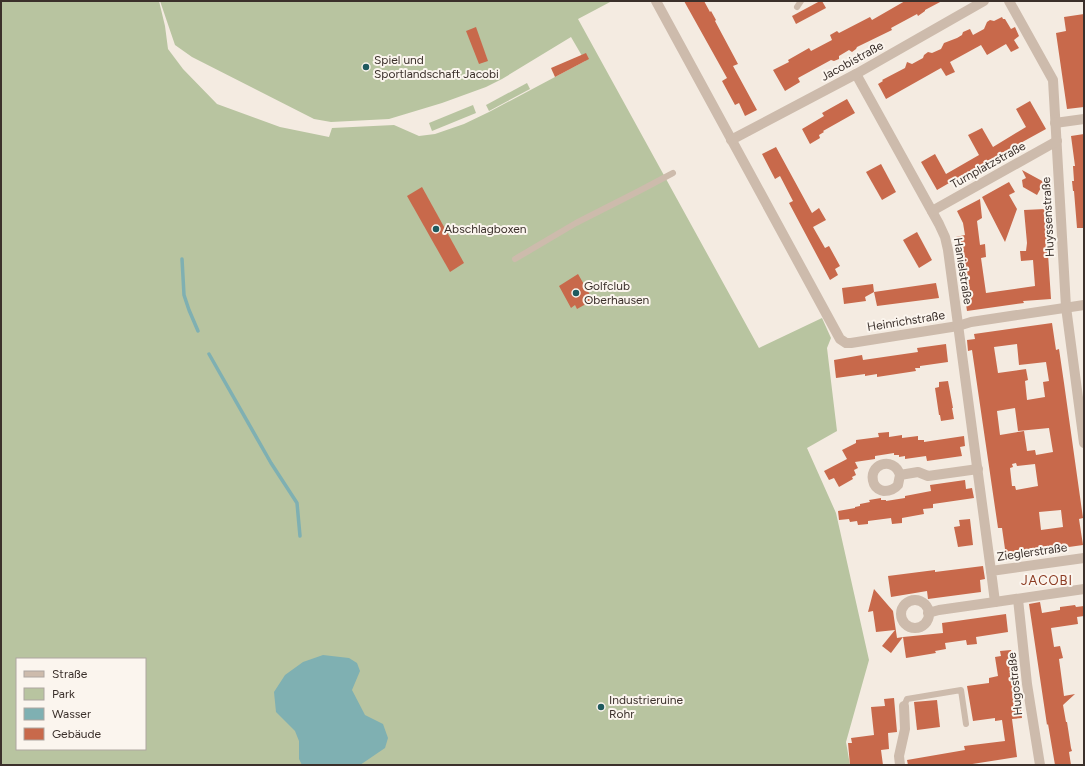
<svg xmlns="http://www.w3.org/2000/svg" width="1085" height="766" font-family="Figtree,sans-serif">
	<rect width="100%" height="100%" fill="#f4ebe1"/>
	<g fill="#b8c4a0" fill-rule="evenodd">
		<path d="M1,1H159L165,26L168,49L183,69L217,104L280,127L329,137L332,128L394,125L419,136L435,134L464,124L489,112L585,61L571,37L502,79L486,87L442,103L389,119L331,122L314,119L192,57L175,45L160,1H612L578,19L759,348L822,318L831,338L827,348L837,431L807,448L836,513L869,660L846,742L850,765H1ZM17,659H145V749H17Z"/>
		<polygon points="527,83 530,89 489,111 486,105"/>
		<polygon points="473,105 476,113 432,131 429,123"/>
	</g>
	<polygon fill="#7fb0b2" points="323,655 349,658 357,663 360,671 352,690 365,715 383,724 388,738 385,748 360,765 302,765 299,759 299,741 295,731 276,712 274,692 285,675 303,662"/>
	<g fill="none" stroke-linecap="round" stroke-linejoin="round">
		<g stroke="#7fb0b2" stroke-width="3.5">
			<polyline points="182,259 184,295 189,310 198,331"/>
			<polyline points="209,354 271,463 297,503 300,536"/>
		</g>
	</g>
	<g fill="#c8694b" fill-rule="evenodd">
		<polygon points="684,1 704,1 710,12 711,11 716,20 715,21 738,64 733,66 757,110 745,116 739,103 735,105 722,81 727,78"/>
		<polygon points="820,1 822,1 826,8 796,24 792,16"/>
		<polygon points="905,1 942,1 925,10 925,11 918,16 917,14 891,28 892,30 857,47 856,49 852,52 849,50 839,56 839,59 834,61 831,60 798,78 800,82 785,91 773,70 789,62 788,60 809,48 811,51 832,40 830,35 837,31 839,33 870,17 872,20"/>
		<polygon points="1084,14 1084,107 1067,109 1056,33 1066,31 1064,17"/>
		<polygon points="1002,17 1003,19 1005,19 1011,29 1015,27 1019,36 1014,40 1019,48 1011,52 1006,44 987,55 981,45 950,62 955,72 946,76 941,68 886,99 878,84 883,81 882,80 905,68 907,62 912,64 923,58 924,55 928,52 932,53 941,49 944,43 957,38 962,35 963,32 970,29 973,35 984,29 987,22 990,20 994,21"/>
		<polygon points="476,27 488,61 479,64 466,31"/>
		<polygon points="586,53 589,59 555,77 551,68"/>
		<polygon points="847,99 855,113 823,131 824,132 819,135 820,138 810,144 802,129 824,116 822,113"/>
		<polygon points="1030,101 1046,129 979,166 980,167 964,176 963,175 937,190 921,162 935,154 946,174 979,155 968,135 982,128 993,147 1026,127 1016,109"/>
		<polygon points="1084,134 1084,228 1077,228 1074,191 1073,191 1072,181 1074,181 1073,166 1075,166 1071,136"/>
		<polygon points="776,147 812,213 819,208 826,220 813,227 825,248 829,246 840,266 835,269 838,275 830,280 789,203 793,201 780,176 775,179 762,154"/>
		<polygon points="881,164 896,192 882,200 866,172"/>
		<polygon points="1022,170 1044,182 1037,195 1023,187 1022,180 1026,178"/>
		<polygon points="1009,182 1015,192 1009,195 1017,209 1005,242 982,197"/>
		<polygon points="422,187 464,263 450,272 407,196"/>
		<polygon points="980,199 982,218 977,221 980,245 985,244 986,257 981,258 986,293 1035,286 1033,260 1021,261 1020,251 1026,251 1027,243 1024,210 1045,209 1051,299 1023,301 1024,303 967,311 956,237 965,235 963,223 957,211"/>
		<polygon points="917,232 932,260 919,268 903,240"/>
		<polygon points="578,274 593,300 577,309 575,305 571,308 559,286"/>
		<polygon points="936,283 939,298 877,306 874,292"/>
		<polygon points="873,284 874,292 865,297 866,301 844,304 842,288"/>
		<path d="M1052,323L1056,350L1059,349L1064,383L1083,518L1079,519L1083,545L1006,556L1002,528H998L972,350L968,351L967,340L975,339L974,334ZM1017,344L1019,365L1046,362L1049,381L1043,382L1045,397L1027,400L1025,381L1028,380L1026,369L998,373L994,347ZM1015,408L1018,431L1049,428L1053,452L1036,455L1035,450L1027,451L1024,431L1000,435L997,411ZM1016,463L1017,466L1035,464L1038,486L1016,490L1015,486H1012L1010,468L1013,467L1012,464ZM1061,510L1063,527L1041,530L1039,512Z"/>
		<polygon points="946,344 948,362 920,366 920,368 915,368 916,371 877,377 877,374 865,376 865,374 836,378 834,360 862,355 863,360 918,352 917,348"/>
		<polygon points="948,381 953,408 952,408 954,419 941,421 940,415 939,415 935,388 939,387 939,382"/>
		<polygon points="889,432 889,437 902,435 902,438 918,436 918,440 924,440 924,442 964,436 965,446 960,447 962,456 927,461 926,456 905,459 905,456 899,457 899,455 894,455 894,453 875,456 875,459 855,462 858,468 854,470 856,475 852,477 853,479 839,487 834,478 829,480 824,471 847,459 842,450 856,443 856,440 879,437 878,433"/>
		<polygon points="965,480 966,489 972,488 974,498 933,504 933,508 923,509 924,514 902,518 902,523 892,524 891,518 868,521 868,524 858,525 857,521 850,522 849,519 839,520 838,511 855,508 855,507 860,506 860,504 870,502 869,500 881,498 881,500 886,500 886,501 905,498 905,496 931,491 930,485"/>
		<polygon points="970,519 973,545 958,547 954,527 960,526 959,520"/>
		<polygon points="983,566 985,579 980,580 981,592 928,599 927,591 891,597 888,576 935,570 935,572"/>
		<polygon points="874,589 893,611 897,638 903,637 891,653 882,646 895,630 876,632 873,611 868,612"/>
		<polygon points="1040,602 1042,613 1060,610 1060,607 1075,605 1076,607 1084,606 1084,616 1077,617 1078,624 1051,628 1054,647 1060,646 1063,658 1059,659 1064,696 1075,694 1063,705 1066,722 1067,722 1071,748 1072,751 1069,752 1071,765 1055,765 1048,724 1047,725 1029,604"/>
		<polygon points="1006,614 1008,632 976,637 977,644 967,645 966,640 945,643 946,649 935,651 936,653 906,658 903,637 943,633 942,623"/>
		<polygon points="1011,650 1014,664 1015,664 1022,718 1012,719 1017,757 966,765 908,765 907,760 965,750 964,746 1005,741 1002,720 995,721 995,718 973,721 967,686 989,683 989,678 998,676 995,657 1001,656 1000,651"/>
		<polygon points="894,698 897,732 888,733 889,749 881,750 883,765 850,765 848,743 852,743 851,738 874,735 871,707 885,706 884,699"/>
		<polygon points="937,700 940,727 917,730 914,702"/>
	</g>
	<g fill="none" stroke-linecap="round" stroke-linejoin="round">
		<g stroke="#cdbbac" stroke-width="6">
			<polyline points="797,7 801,1"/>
			<polyline points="515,259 576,223 639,191 673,173"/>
			<polyline points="904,706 907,699 961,690 966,724"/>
		</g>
		<g stroke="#cdbbac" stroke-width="10">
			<polyline points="656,1 840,339 846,343 851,343 958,326 971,322 1084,305"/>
			<polyline points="1009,1 1053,80 1066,307 1084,443"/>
			<polyline points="856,74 939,224 945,237 948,250 991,571"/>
			<polyline points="1055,123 1084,119"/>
			<polyline points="731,140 856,74 984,1"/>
			<polyline points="932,211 1057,141"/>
			<path d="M900,475L898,485C894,490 890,491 884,491C879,490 876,488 874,484C866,464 894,455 900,475L918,472L928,476L978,469"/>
			<polyline points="1018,599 1027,684 1040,765"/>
			<circle cx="915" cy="614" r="14"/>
			<polyline points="995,602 1084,589"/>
			<polyline points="928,613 939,610 995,602 991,571 1084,558"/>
			<polyline points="900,765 899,756 905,729 904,706"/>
		</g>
	</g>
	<g fill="#1f5a5e" stroke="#fbf5ee" stroke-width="1.5">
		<circle cx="366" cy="67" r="4"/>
		<circle cx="436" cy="229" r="4"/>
		<circle cx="576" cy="293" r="4"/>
		<circle cx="601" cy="707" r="4"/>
	</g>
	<g text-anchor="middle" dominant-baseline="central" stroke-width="4" stroke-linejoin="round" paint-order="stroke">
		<g font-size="12" fill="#3b302b" stroke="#fbf5ee" text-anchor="start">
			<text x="374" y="60">Spiel und<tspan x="374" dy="14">Sportlandschaft Jacobi</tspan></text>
			<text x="444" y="229">Abschlagboxen</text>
			<text x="584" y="286">Golfclub<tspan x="584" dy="14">Oberhausen</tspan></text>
			<text x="609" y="700">Industrieruine<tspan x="609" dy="14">Rohr</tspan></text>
		</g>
		<g font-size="12" fill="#3b302b" stroke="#fbf5ee">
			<text transform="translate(852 61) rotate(-29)">Jacobistraße</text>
			<text transform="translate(988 165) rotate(-29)">Turnplatzstraße</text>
			<text transform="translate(1048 217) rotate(-93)">Huyssenstraße</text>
			<text transform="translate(963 271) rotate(81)">Hanielstraße</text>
			<text transform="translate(906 321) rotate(-9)">Heinrichstraße</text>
			<text transform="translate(1032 552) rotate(-8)">Zieglerstraße</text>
			<text transform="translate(1015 684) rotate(-96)">Hugostraße</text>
		</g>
		<g font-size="13" letter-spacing="1" fill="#8c3b22" stroke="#fbf5ee">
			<text x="1047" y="580">JACOBI</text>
		</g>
	</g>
	<rect width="1085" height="766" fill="none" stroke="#3b302b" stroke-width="4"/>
	<rect x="16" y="658" width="130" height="92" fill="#fbf5ee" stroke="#aea6a0"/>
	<rect x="24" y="671" width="20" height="6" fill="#cdbbac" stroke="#aea6a0"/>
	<text x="52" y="678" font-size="12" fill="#3b302b">Straße</text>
	<rect x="24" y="688" width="20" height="12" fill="#b8c4a0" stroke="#aea6a0"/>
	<text x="52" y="698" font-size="12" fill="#3b302b">Park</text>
	<rect x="24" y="708" width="20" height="12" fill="#7fb0b2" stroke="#aea6a0"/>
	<text x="52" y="718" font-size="12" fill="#3b302b">Wasser</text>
	<rect x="24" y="728" width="20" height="12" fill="#c8694b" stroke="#aea6a0"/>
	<text x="52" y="738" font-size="12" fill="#3b302b">Gebäude</text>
</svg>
